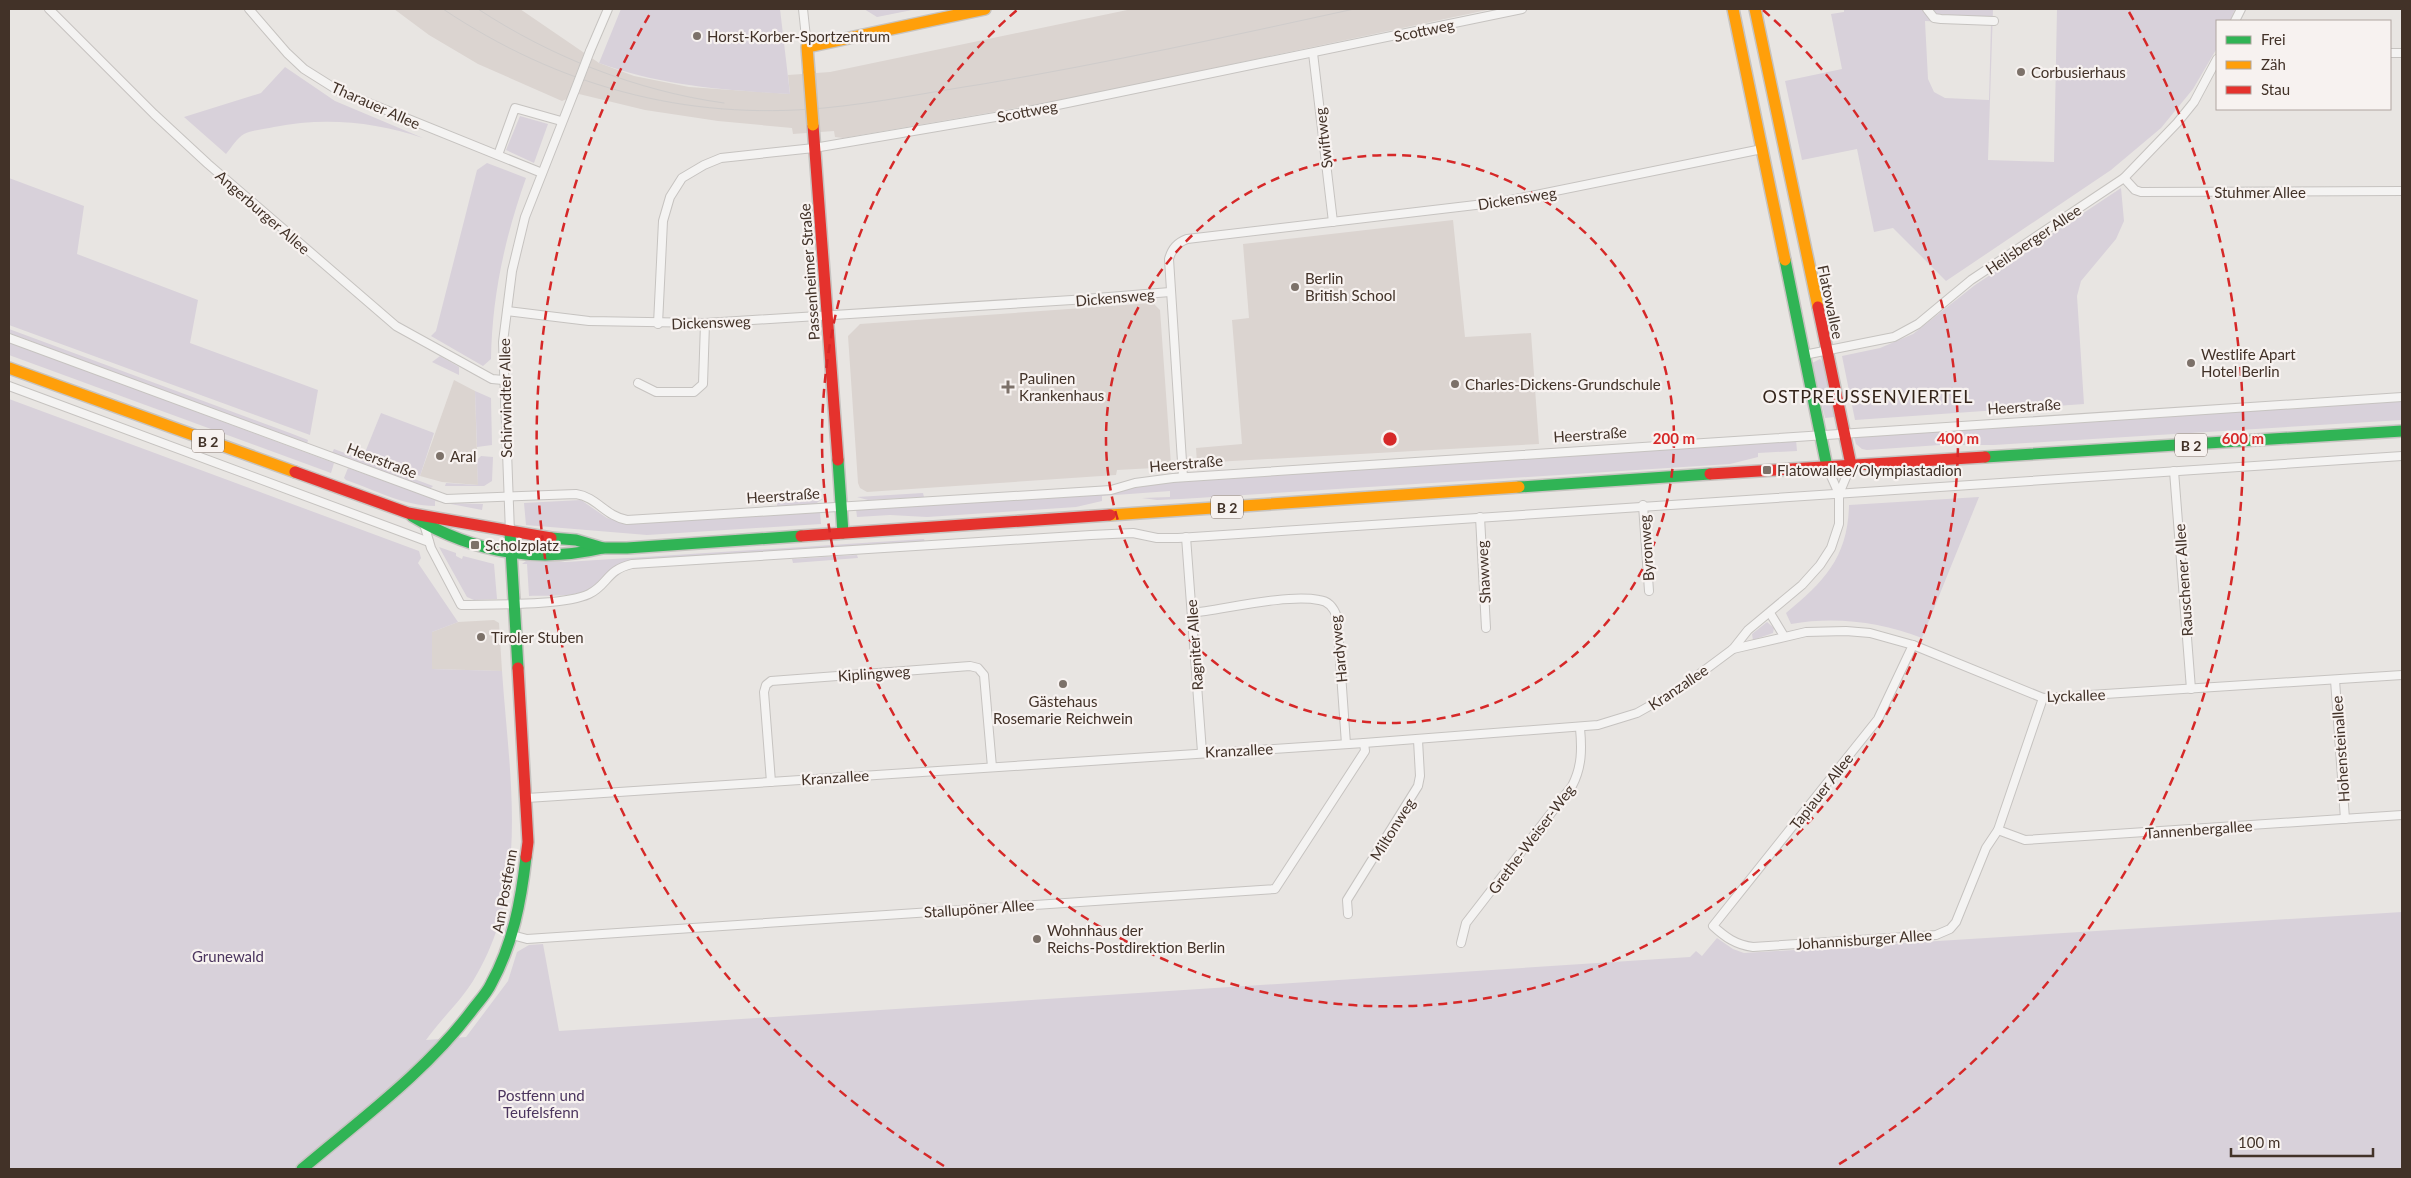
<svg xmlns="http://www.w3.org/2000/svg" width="2411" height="1178" font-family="Lato,sans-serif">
	<rect width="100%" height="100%" fill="#e8e5e2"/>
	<g fill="#dbd4d0">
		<polygon points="394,9 520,9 599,63 634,76 689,87 790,94 788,75 830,72 1132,9 1492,9 1063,100 843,138 835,137 834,131 793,134 792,128 718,121 645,110 579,94 562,101 478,64 429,35"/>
		<polygon points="1453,220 1465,337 1531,333 1539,444 1197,463 1196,448 1242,444 1232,320 1249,318 1243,244"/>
		<polygon points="1153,303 1160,310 1171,464 1157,465 1154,468 1117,470 1116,475 867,492 860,488 858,483 848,336 860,324"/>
		<polygon points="454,380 475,391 478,485 442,482 420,476"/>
		<polygon points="494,620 499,623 502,671 432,669 432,632 458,622"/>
	</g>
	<g fill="#d8d1da" fill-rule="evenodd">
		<path d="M621,9H780L790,94C723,90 662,86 599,63Z"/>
		<polygon points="864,9 917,9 877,17"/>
		<path d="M1844,9H1993L1988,160L2054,162L2057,9H2235L2230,21H2217V48L2193,89L2161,128L2111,170L1946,281L1893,228L1874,232L1857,149L1802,160L1785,81L1842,69L1831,14L1844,12ZM1925,21L1991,24L1989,100L1945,98L1934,92L1928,79Z"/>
		<path d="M285,67L335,101L423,138C375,122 325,117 274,127C265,129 253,130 244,134C237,138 231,148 226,154L184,117L261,93Z"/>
		<polygon points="520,116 548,124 534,163 506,150"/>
		<path d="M487,163L526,178C505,237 492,296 491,359L483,366L431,336L436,331L477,170Z"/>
		<polygon points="9,178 84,206 77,254 198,300 190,343 318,390 310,435 9,325"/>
		<polygon points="2121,188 2124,221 2116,239 2081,281 2077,296 2084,404 1855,420 1842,356 1880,348 1913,334 1975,285"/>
		<polygon points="9,329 290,433 308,440 307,444 9,333"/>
		<polygon points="9,342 334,463 331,473 9,355"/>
		<polygon points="440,356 459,367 459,375 432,362"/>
		<polygon points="1820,359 1823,362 1835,417 1825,418 1812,363"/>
		<polygon points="475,391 491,398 492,445 477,447"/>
		<path d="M9,399L419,551L421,558L418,563L458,622L432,632V669L502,671C509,775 531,887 473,981C460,1002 440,1020 426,1040L466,1037L508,981L517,952L529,945L543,944L559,1031L1690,957L1696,951L1702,956L1717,938L1733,949L1744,953L2402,912V1169H9Z"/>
		<polygon points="2402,401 2402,420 1994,445 1940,445 1867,450 1862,449 1856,444 1854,437"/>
		<polygon points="381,413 434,433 420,476 364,455"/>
		<polygon points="1796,440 1797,451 1758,453 1758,457 1730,464 1181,499 1157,500 1142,498 1170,497 1170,491 1102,496 1102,501 1076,507 927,517 890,515 857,517 856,509 1151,483"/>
		<polygon points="334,449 433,486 430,489 332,453"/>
		<polygon points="481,456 493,457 492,481 484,486 445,486 446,483 478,485 477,460"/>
		<path d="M348,468L446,503L483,504L482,510L435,501V506C404,506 375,490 346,480L344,478Z"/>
		<polygon points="923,493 924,497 868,500 857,497"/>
		<path d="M1979,497L1922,638C1880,622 1836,616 1791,624L1786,613C1824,582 1848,557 1849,505Z"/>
		<polygon points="823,499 815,504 777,506 777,503"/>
		<polygon points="581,500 607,518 629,524 820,512 821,524 647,535 526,525 524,503"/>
		<path d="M924,539L925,542L626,562C609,567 605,580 592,588C575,598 548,595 529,596L527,564H522L526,561L566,562Z"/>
		<polygon points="439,547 456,553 456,556 462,559 463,556 494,564 497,599 474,600 467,597"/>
		<polygon points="857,555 858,558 793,563 792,559"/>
		<polygon points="1767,622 1774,628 1773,633 1753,640 1752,634"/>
	</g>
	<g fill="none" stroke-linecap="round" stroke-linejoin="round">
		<defs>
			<g id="street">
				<polyline points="49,9 154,114 208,164 396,326 492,379 503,380"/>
				<polyline points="249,9 287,53 304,69 339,91 542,173"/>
				<polyline points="803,9 807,47"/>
				<polyline points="1927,9 1934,18 1941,19 1994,21"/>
				<polyline points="2235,21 2241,9"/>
				<polyline points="590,51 608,9"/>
				<polyline points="1313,53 1333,222"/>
				<polyline points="2390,53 2402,53"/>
				<polyline points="498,155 515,108 561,121"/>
				<polyline points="2124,178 2135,190 2141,192 2402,191"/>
				<polyline points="507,311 589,321 705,323 1072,300 1170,292"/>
				<polyline points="658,324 663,221 670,197 682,178 704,165 721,158 814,148 1019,113 1522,9"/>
				<path d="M9,338L446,499L576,494C597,497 605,516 627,520L1111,490L1135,483L1173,478L2402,397"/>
				<polyline points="1804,355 1894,337 1918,324 1971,280 2124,178 2177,123 2194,102 2217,59"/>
				<polyline points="638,383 656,392 694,392 703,384 705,323"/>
				<polyline points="9,386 429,542"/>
				<polyline points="1827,467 1839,494"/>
				<polyline points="2174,471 2191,689"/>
				<path d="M1183,477L1169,259C1172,248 1177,243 1187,239L1501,202L1762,149"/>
				<polyline points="1643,505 1649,591"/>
				<polyline points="1480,517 1486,628"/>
				<path d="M424,524L431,548L461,605C491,604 564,606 589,594C608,585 606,570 632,564L1091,535L1133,533L1157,538H1178L2402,456"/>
				<polyline points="510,533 503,342 512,271 525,217 575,90"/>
				<polyline points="1186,537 1202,752"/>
				<path d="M1192,613C1226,609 1286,594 1319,600C1329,601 1334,608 1337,617L1346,744"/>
				<polyline points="1770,613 1784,636"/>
				<path d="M1913,645L1878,719L1713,926C1725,937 1736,945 1753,947L1936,935L1950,929L1956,922L1986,848L1998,830L2043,698"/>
				<polyline points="1733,649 1806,632 1846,631 1870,633 1913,645 2043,698 2402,675"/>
				<polyline points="2335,680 2345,819"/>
				<polyline points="771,782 764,692 766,685 771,681 970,666 978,668 984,675 992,767"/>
				<polyline points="527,798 1364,743 1598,725 1637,713 1678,690 1733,649 1748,630 1802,585 1820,565 1831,548 1839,524 1839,494 1851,465"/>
				<polyline points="1998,830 2025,840 2402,815"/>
				<polyline points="1348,914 1347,900 1418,786 1420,776 1418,740"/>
				<polyline points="512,935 527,939 1275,889 1365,751 1364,743"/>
				<path d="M1461,943L1466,923L1572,786C1582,767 1582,749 1580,728"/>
			</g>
			<g id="fast">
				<polyline points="1785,260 1827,467"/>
				<polyline points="1985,457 2402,431"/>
				<polyline points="838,460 843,533"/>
				<polyline points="1519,487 1710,474"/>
				<path d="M412,516C472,552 535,564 603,548"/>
				<polyline points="510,533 518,668"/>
				<polyline points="551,538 576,540 603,548 627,548 801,536"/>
				<path d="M302,1169C361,1119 427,1071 473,1009C479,1001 487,993 491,984C513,944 521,901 526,857"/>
			</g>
			<g id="slow">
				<polyline points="1733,9 1785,260"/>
				<polyline points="1755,9 1818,307"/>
				<polyline points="809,73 807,47 985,9"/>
				<polyline points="9,368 295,472"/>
				<polyline points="1110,515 1519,487"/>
			</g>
			<g id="jam">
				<polyline points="813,125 838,460"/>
				<polyline points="1818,307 1851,465"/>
				<polyline points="295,472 408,513 551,538"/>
				<polyline points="1710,474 1985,457"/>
				<polyline points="801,536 1110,515"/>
				<polyline points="518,668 528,842 526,857"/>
			</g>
		</defs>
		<use href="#street" stroke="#c6c3c0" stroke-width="10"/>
		<use href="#fast" stroke="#c6c3c0" stroke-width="14"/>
		<use href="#slow" stroke="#c6c3c0" stroke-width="14"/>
		<use href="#jam" stroke="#c6c3c0" stroke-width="14"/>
		<use href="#street" stroke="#f4f3f2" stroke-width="8"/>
		<use href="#fast" stroke="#30b455" stroke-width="11"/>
		<use href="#slow" stroke="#ff9f0a" stroke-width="11"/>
		<use href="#jam" stroke="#e5322d" stroke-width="11"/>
		<g stroke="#cfcccb" stroke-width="1">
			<path d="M443,9C558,86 685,121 824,108C877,103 930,92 983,84C1107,63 1231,36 1354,9"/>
			<path d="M478,9C551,57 637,91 724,103"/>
		</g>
		<defs>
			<polyline id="street-bridge" points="575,90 590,51"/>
			<polyline id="slow-bridge" points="809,73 813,125"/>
		</defs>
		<use href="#street-bridge" stroke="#c6c3c0" stroke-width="10" stroke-linecap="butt"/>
		<use href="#slow-bridge" stroke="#c6c3c0" stroke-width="14" stroke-linecap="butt"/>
		<use href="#street-bridge" stroke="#f4f3f2" stroke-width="8"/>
		<use href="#slow-bridge" stroke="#ff9f0a" stroke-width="11"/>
	</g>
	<g fill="none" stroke="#d62828" stroke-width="2.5" stroke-dasharray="9 6">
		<circle cx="1390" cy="439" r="284"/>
		<path d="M1763 10A568 568 0 1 1 1017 10"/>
		<path d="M944 1166A853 853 0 0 1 651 12M2129 12A853 853 0 0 1 1836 1166"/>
	</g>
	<g fill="#7c7169" stroke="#f7f2f0" stroke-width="2">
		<circle cx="697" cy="36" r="5"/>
		<circle cx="2021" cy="72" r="5"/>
		<circle cx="1295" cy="287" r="5"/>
		<circle cx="2191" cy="363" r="5"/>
		<circle cx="1455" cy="384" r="5"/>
		<path d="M1005.5 379.5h5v5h5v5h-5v5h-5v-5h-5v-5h5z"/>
		<circle cx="440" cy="456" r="5"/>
		<rect x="1762" y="465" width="10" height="10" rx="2.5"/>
		<rect x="470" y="540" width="10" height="10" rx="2.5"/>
		<circle cx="481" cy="637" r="5"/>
		<circle cx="1063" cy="684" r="5"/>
		<circle cx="1037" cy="939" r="5"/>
	</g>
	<g text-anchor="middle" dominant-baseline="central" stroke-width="4.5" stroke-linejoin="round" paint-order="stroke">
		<g fill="#f7f2f0" stroke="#786c64" stroke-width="1">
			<rect x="192" y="429.5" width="32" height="23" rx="4"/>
			<rect x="2175" y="433.5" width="32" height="23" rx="4"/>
			<rect x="1211" y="495.5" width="32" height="23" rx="4"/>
		</g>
		<g font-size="14" font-weight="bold" fill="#423228">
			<text x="208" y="441">B 2</text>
			<text x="2191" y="445">B 2</text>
			<text x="1227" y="507">B 2</text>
		</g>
		<g font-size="15" fill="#423228" stroke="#f7f2f0">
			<text transform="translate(1424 30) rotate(-12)">Scottweg</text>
			<text transform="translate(376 105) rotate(24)">Tharauer Allee</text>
			<text transform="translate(1027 111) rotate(-11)">Scottweg</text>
			<text transform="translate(1323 138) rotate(-97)">Swiftweg</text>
			<text x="2260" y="192">Stuhmer Allee</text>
			<text transform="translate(1517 198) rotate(-9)">Dickensweg</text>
			<text transform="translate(263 212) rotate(41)">Angerburger Allee</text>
			<text transform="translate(2033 239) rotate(-34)">Heilsberger Allee</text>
			<text transform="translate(809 272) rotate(-94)">Passenheimer Straße</text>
			<text transform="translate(1115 297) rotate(-5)">Dickensweg</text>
			<text transform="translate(1831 302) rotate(78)">Flatowallee</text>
			<text transform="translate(711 322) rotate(-2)">Dickensweg</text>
			<text transform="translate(505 398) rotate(-91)">Schirwindter Allee</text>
			<text transform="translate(2024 406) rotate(-4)">Heerstraße</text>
			<text transform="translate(1590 434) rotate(-4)">Heerstraße</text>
			<text transform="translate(382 460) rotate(21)">Heerstraße</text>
			<text transform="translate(1186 463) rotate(-5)">Heerstraße</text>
			<text transform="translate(783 495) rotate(-4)">Heerstraße</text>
			<text transform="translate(1646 548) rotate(-94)">Byronweg</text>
			<text transform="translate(1483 572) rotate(-93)">Shawweg</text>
			<text transform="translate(2183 580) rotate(-94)">Rauschener Allee</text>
			<text transform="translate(1194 645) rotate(-94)">Ragniter Allee</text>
			<text transform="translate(1338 649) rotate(-96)">Hardyweg</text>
			<text transform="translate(874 673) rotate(-4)">Kiplingweg</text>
			<text transform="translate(1678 687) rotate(-34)">Kranzallee</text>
			<text transform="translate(2076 695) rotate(-2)">Lyckallee</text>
			<text transform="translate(2340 749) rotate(-94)">Hohensteinallee</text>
			<text transform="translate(1239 750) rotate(-3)">Kranzallee</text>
			<text transform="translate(835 777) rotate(-4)">Kranzallee</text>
			<text transform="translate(1821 791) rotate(-52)">Tapiauer Allee</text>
			<text transform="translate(1392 829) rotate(-58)">Miltonweg</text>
			<text transform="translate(2199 829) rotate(-4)">Tannenbergallee</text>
			<text transform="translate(1531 839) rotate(-53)">Grethe-Weiser-Weg</text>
			<text transform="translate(504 891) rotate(-80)">Am Postfenn</text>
			<text transform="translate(979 908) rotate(-4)">Stallupöner Allee</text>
			<text transform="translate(1864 939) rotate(-4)">Johannisburger Allee</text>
		</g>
		<g font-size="15" fill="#423228" stroke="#f7f2f0" text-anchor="start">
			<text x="707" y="36">Horst-Korber-Sportzentrum</text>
			<text x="2031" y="72">Corbusierhaus</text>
			<text x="1305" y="278">Berlin<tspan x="1305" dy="17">British School</tspan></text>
			<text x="2201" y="354">Westlife Apart<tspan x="2201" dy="17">Hotel Berlin</tspan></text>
			<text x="1019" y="378">Paulinen<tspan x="1019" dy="17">Krankenhaus</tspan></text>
			<text x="1465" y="384">Charles-Dickens-Grundschule</text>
			<text x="450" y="456">Aral</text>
			<text x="1777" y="470">Flatowallee/Olympiastadion</text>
			<text x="485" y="545">Scholzplatz</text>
			<text x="491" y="637">Tiroler Stuben</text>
			<text x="1063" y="701" text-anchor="middle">Gästehaus<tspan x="1063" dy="17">Rosemarie Reichwein</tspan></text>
			<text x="1047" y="930">Wohnhaus der<tspan x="1047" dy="17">Reichs-Postdirektion Berlin</tspan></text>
		</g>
		<g font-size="15" fill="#4b355e" stroke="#f7f2f0">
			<text x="228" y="956">Grunewald</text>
			<text x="541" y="1095">Postfenn und<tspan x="541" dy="17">Teufelsfenn</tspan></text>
		</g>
		<g font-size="18" letter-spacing="1" fill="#33241a" stroke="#f7f2f0">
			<text x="1868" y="396">OSTPREUSSENVIERTEL</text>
		</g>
	</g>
	<circle cx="1390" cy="439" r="8" fill="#d62828" stroke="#f7f2f0" stroke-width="2.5"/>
	<g font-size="15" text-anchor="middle" font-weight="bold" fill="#d62828" stroke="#f7f2f0" stroke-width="4.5" stroke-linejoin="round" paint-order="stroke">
		<text x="1674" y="444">200 m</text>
		<text x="1958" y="444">400 m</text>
		<text x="2243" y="444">600 m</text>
	</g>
	<rect width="2411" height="1178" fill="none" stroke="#423228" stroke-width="20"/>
	<rect x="2216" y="20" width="175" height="90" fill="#f7f2f0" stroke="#afa5a0"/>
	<rect x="2226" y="36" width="25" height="8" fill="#30b455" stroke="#afa5a0"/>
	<text x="2261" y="45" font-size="15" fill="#423228">Frei</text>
	<rect x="2226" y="61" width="25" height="8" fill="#ff9f0a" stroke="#afa5a0"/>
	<text x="2261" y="70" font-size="15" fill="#423228">Zäh</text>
	<rect x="2226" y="86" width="25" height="8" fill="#e5322d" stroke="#afa5a0"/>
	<text x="2261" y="95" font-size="15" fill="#423228">Stau</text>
	<path d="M2231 1148v8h142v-8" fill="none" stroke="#423228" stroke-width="2.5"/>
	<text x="2238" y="1148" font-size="15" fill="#423228" stroke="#f7f2f0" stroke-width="4" paint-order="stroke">100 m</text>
</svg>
